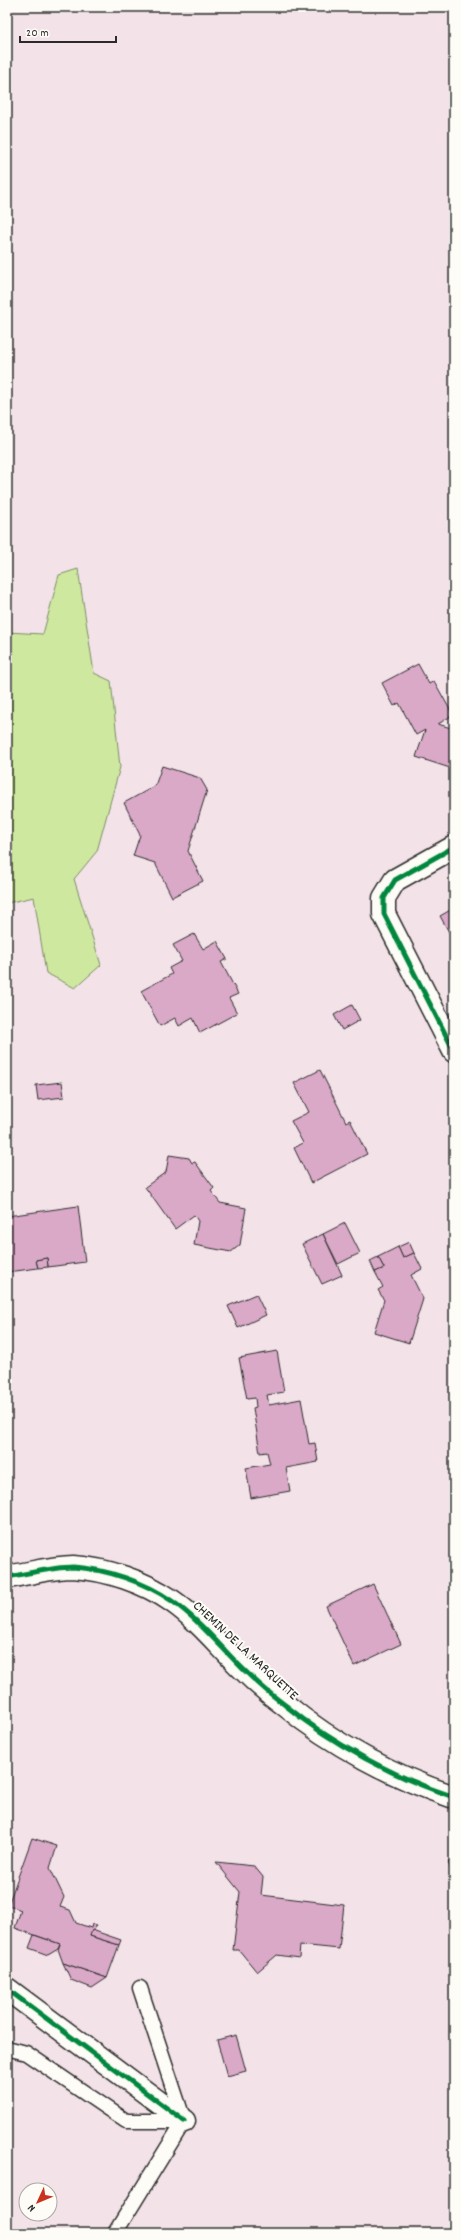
<svg xmlns="http://www.w3.org/2000/svg" width="461" height="2240" font-family="Dekko,sans-serif">
	<rect width="100%" height="100%" fill="#f3e3e9"/>
	<filter id="ink" filterUnits="userSpaceOnUse"><feTurbulence type="fractalNoise" baseFrequency=".025" numOctaves="2"/><feDisplacementMap in="SourceGraphic" scale="8" xChannelSelector="R" yChannelSelector="G"/><feConvolveMatrix kernelMatrix="1 2 1 2 8 2 1 2 1" color-interpolation-filters="sRGB"/></filter>
	<g filter="url(#ink)">
		<polygon fill="#cee99f" stroke="#7c8a65" points="78,569 94,673 111,681 120,767 97,851 74,879 101,965 75,988 46,973 34,897 7,903 7,632 43,634 59,575"/>
		<g fill="#dba9c8" stroke="#2b2b2b">
			<polygon points="418,664 429,684 434,681 453,715 438,724 454,729 453,769 416,757 425,730 416,735 399,703 394,706 382,683"/>
			<polygon points="162,766 200,778 207,790 188,851 203,881 172,897 155,863 133,856 140,835 124,803 155,786"/>
			<polygon points="454,908 454,941 440,916"/>
			<polygon points="194,934 203,949 217,941 227,959 221,962 238,994 229,998 237,1013 200,1033 193,1018 179,1026 175,1018 160,1026 141,991 172,974 169,968 182,961 173,945"/>
			<polygon points="352,1005 360,1020 342,1030 334,1015"/>
			<polygon points="320,1070 346,1122 350,1120 367,1154 311,1183 294,1148 303,1143 291,1121 309,1112 294,1083"/>
			<polygon points="62,1082 64,1097 38,1100 36,1085"/>
			<polygon points="169,1155 189,1158 192,1163 195,1162 214,1188 211,1191 220,1203 246,1208 240,1245 231,1252 194,1245 198,1221 194,1215 175,1229 145,1187 166,1172"/>
			<polygon points="78,1206 85,1262 48,1267 47,1258 36,1260 38,1268 8,1272 7,1216"/>
			<polygon points="345,1223 360,1253 338,1264 323,1234"/>
			<polygon points="323,1234 342,1275 322,1284 302,1244"/>
			<polygon points="409,1242 414,1253 403,1258 398,1247"/>
			<polygon points="398,1247 403,1258 414,1253 422,1269 411,1275 423,1299 409,1343 374,1332 384,1300 378,1290 383,1287 375,1272 384,1268 378,1257"/>
			<polygon points="378,1257 384,1268 375,1272 370,1261"/>
			<polygon points="47,1258 48,1267 38,1268 36,1260"/>
			<polygon points="256,1294 266,1315 238,1328 228,1306"/>
			<polygon points="277,1351 284,1392 267,1395 269,1405 301,1399 309,1444 315,1443 318,1462 286,1468 290,1491 251,1498 246,1468 270,1464 267,1452 260,1453 253,1408 256,1407 255,1398 247,1399 239,1358"/>
			<polygon points="373,1584 401,1644 354,1666 326,1606"/>
			<polygon points="32,1838 57,1846 50,1868 64,1897 60,1907 70,1910 76,1923 91,1928 92,1924 97,1925 90,1936 119,1945 107,1978 63,1963 58,1949 60,1944 15,1928 21,1910 8,1905"/>
			<polygon points="454,1860 454,1876 453,1876 448,1862"/>
			<polygon points="216,1862 254,1866 263,1877 261,1895 344,1905 339,1949 300,1945 299,1958 277,1955 257,1972 239,1950 233,1950 240,1892"/>
			<polygon points="453,1876 454,1876 453,1889 450,1877"/>
			<polygon points="92,1930 121,1940 119,1945 90,1936"/>
			<polygon points="34,1935 60,1944 58,1949 48,1955 29,1948"/>
			<polygon points="63,1963 107,1978 92,1988 71,1980"/>
			<polygon points="236,2035 246,2071 227,2076 217,2040"/>
		</g>
		<g fill="none" stroke-linecap="round" stroke-linejoin="round">
			<defs>
				<g id="service">
					<polyline points="7,2048 26,2053 126,2121 184,2121"/>
					<polyline points="115,2233 184,2121 140,1988"/>
				</g>
				<g id="minor">
					<polyline points="454,847 395,880 384,898 384,914 454,1051"/>
					<path d="M7,1577C27,1574 53,1567 73,1567C106,1569 145,1582 172,1601C198,1619 219,1645 242,1668C255,1681 270,1694 285,1705C332,1744 396,1778 454,1797"/>
					<polyline points="7,1989 184,2121"/>
				</g>
			</defs>
			<use href="#service" stroke="#2b2b2b" stroke-width="17"/>
			<use href="#minor" stroke="#2b2b2b" stroke-width="25"/>
			<use href="#service" stroke="#fdfcf7" stroke-width="14"/>
			<use href="#minor" stroke="#fdfcf7" stroke-width="22"/>
			<defs>
				<g id="cycleway">
					<polyline points="454,847 395,880 384,898 384,914 454,1051"/>
					<path d="M7,1577C27,1574 53,1567 73,1567C106,1569 145,1582 172,1601C198,1619 219,1645 242,1668C255,1681 270,1694 285,1705C332,1744 396,1778 454,1797"/>
					<polyline points="7,1989 184,2121"/>
				</g>
			</defs>
			<use href="#cycleway" stroke="#fdfcf7" stroke-width="8"/>
			<use href="#cycleway" stroke="#00873e" stroke-width="5"/>
		</g>
	</g>
	<g text-anchor="middle" dominant-baseline="central" stroke-width="4" stroke-linejoin="round" paint-order="stroke">
		<g font-size="14" fill="#2b2b2b" stroke="#fdfcf7">
			<text transform="translate(245 1651) rotate(43)">CHEMIN DE LA MARQUETTE</text>
		</g>
	</g>
	<rect width="461" height="2240" fill="none" stroke="#fdfcf7" stroke-width="24"/>
	<rect x="12" y="12" width="437" height="2216" fill="none" stroke="#2b2b2b" stroke-width="1.5" filter="url(#ink)"/>
	<g transform="translate(38 2202) rotate(226)"><circle r="19" fill="#fdfcf7" stroke="#a9a8a5"/>
	<path d="M0-3L7 15L0 10L-7 15Z" fill="#c8321e"/>
	<text y="-6" font-size="11" font-weight="bold" text-anchor="middle" fill="#2b2b2b">N</text>
	</g>
	<path d="M20 36v6h96v-6" fill="none" stroke="#2b2b2b" stroke-width="2"/>
	<text x="26" y="36" font-size="12" fill="#2b2b2b" stroke="#fdfcf7" stroke-width="3" paint-order="stroke">20 m</text>
</svg>
